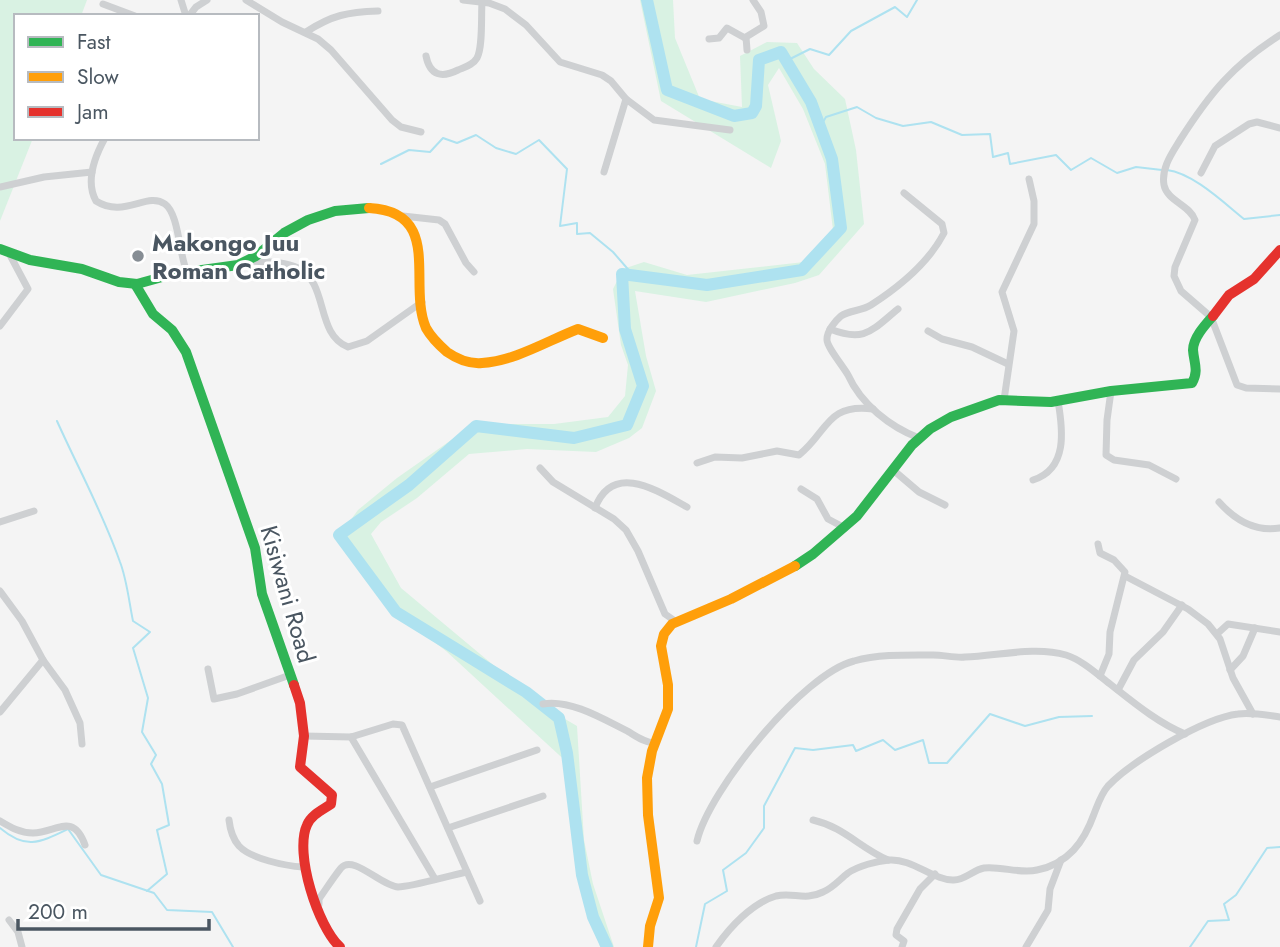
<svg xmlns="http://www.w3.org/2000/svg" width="1280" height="947" font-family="Jost,sans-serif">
	<rect width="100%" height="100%" fill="#f4f4f4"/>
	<g fill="#d9f2e3">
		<polygon points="0,0 87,0 81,16 16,16 16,138 33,138 0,221"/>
		<polygon points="640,0 673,0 675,38 700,99 742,107 740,56 767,42 797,43 814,69 845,99 856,150 864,224 819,275 795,283 706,302 635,291 646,356 656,391 642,428 629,438 596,452 527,449 469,454 417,498 381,522 371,534 401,588 541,705 577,726 584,840 593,884 614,947 600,947 586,894 578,847 571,766 446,651 394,611 338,537 358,510 397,478 474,424 554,424 608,417 625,396 628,365 621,345 613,289 623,269 644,262 687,275 804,262 833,230 825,164 803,109 779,68 768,85 781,141 771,168 661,101"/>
	</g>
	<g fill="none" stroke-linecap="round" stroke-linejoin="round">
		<g stroke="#aee2f0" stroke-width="2">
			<polyline points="786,61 810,49 829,55 851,31 895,7 907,17 917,0"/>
			<polyline points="820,127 826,117 857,107 876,118 903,126 931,122 962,135 990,134 993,157 1008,153 1010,164 1056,155 1071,170 1091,158 1117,173 1136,167 1162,170"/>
			<polyline points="381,164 409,150 430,152 443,138 457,143 476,135 496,148 516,154 539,140 567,169 560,226 577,223 577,234 590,233 613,252 633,275"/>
			<path d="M1167,170C1193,173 1224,203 1244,219L1280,215"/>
			<path d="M57,421C78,468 103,513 120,562C127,580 129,602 133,621L150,632L133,648L148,698L142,732L156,755L151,764L162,784L169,825L157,830L167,874L147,891"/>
			<path d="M0,828C26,850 39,843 68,829L101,875L154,893L167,910L212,912L233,947"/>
			<polyline points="696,947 705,904 727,891 723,870 746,853 764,828 764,806 795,748 813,750 853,745 856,751 883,740 895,750 923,740 929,763 947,763 990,714 1025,726 1059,717 1092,716"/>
			<polyline points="1190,947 1208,921 1229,920 1224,904 1236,895 1267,848 1280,847"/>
		</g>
		<polyline stroke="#aee2f0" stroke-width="12" points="607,947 593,917 582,875 567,753 559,718 526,692 396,612 339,535 409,485 476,426 574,438 627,425 643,386 625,329 622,274 707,285 802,270 841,228 832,159 811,102 781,52 759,60 756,106 752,113 734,116 667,90 647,0"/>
		<g stroke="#ced0d2" stroke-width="7">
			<polyline points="181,0 186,16"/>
			<polyline points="246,0 282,22 318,39 331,50 392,120 401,127 421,132"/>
			<polyline points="463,0 489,3 505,9 526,25 560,62 602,75 611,81 626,99 654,120 730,130"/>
			<polyline points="103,4 135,16"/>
			<polyline points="189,16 196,7 207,0"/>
			<path d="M306,32C332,15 348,12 378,11"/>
			<path d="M1280,35C1233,65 1210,93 1180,140C1172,153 1161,168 1164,185C1167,201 1190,205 1195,220L1175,267L1174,276L1181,291L1211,317L1237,385L1246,388L1280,389"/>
			<polyline points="709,39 719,38 727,28 745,38"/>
			<polyline points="747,50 746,37 764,26 761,12 753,0"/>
			<path d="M426,56C430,76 442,78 458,70C465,67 473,65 477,58C483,47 481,16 482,2"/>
			<path d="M105,138C95,156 85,181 96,201C124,219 147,191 165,204C179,214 179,255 187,272"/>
			<polyline points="604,172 626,99"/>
			<polyline points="1201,173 1215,146 1249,124 1257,122 1280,128"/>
			<polyline points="0,187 44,177 92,172"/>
			<path d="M904,193L942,224L944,233C929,262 899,287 871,305C862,311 850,310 841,316C835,321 827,331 827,339C826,346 843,366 848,375C861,404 890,427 919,438"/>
			<polyline points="403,216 439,220 445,224 466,263 474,272"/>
			<path d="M249,261C264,262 283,261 298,268C329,283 315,334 348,347L367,341L422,302"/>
			<polyline points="0,326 28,289 10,255"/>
			<path d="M830,329C865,343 872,330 898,309"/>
			<polyline points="928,331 942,339 972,347 1008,364"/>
			<polyline points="1111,391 1107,420 1106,455 1114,460 1149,465 1176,479"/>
			<polyline points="1004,400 1014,331 1002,292 1034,224 1034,201 1029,179"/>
			<path d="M697,463L715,457L742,458L777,451L799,455C828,432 826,403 873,409"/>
			<polyline points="540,468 553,482 614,519 626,530 638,551 665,614 675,621"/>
			<polyline points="892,469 919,492 945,505"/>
			<path d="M1033,480C1068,469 1063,430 1058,401"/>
			<polyline points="801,489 817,499 828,519 845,528"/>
			<path d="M1219,502C1235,520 1256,532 1280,528"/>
			<path d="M595,508C613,461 658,491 687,507"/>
			<polyline points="0,522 34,511"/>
			<polyline points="1098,544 1100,553 1114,560 1125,572 1110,632 1109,654 1100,676"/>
			<polyline points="1125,576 1188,609 1208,624 1220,639 1233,678 1253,714"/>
			<polyline points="0,591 22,621 43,660 65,690 80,723 82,744"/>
			<polyline points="1217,634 1228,624 1280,632"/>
			<polyline points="208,669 214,699 237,694 290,675"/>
			<polyline points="1230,670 1243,656 1255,628"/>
			<polyline points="1118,690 1134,660 1163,632 1182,605"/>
			<path d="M543,704C571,699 605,720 629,732C637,737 644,742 654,743"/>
			<polyline points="0,712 43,660"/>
			<polyline points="304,736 351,737 393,724 402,725 480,901"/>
			<polyline points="351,737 435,879"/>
			<polyline points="430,787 537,750"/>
			<path d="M229,820C230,829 232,838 239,846C251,859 286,866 303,867"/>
			<path d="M813,820C844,827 860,848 888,860"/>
			<path d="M0,821C10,827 20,833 33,833C57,832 73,812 85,845"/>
			<polyline points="448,828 543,796"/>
			<path d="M697,841C709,790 803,674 854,661C879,654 908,655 933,655C944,655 955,658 965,657C997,656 1035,646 1066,655C1082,660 1097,674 1110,684C1133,702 1158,723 1185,734"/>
			<path d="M319,904V899C326,889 333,878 341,868C353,854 381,886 398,887C412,887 451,875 467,872"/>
			<polyline points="9,920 18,932 22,947"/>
			<path d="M716,947C730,927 752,903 776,896C793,892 805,901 823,892C833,888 840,879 848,873C858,866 877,861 889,860C912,858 934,881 954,880C965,880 973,870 984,868C1001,866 1020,874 1037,870C1068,864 1084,842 1094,814C1098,804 1101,794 1108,786C1132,761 1204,718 1238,714C1251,712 1266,715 1280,717"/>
			<polyline points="902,947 904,941 896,935 897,929 920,889 935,874"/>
			<polyline points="1026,947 1048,910 1050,889 1061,860"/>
		</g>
		<g stroke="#30b455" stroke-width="10">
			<polyline points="0,249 30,260 82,269 119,282 137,284 173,274 238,265 256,256 284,233 308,220 335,211 369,208"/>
			<polyline points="135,284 153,314 172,330 186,352 255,548 262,594 294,685"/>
			<path d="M795,566L813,554L857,516L912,445L930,429L951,417L999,400L1051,402L1111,391L1192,383C1199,371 1194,363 1193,350C1193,338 1205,325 1213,316"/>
		</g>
		<g stroke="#ff9f0a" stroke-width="10">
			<path d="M369,208C444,212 407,284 426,328C431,337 439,345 447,352C457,359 470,364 482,363C515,361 547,341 578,329L603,338"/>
			<polyline points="648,947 650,926 659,898 648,815 647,778 652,751 668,709 668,685 661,646 664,634 672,624 731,599 795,566"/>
		</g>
		<g stroke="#e5322d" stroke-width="10">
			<polyline points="1213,316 1229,295 1254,279 1280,250"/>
			<path d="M294,685L300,703L304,736L300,767L332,795L331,804C322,810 311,815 307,825C294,853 318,927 340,947"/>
		</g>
	</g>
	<circle fill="#868d94" stroke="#fff" stroke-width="2.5" cx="138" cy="256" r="7"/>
	<g text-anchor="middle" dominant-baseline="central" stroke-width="6" stroke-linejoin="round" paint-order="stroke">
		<g font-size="24" font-weight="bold" fill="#4a5661" stroke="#fff" text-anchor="start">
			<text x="152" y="242">Makongo Juu<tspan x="152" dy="28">Roman Catholic</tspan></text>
		</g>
		<g font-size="24" fill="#4a5661" stroke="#fff">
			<text transform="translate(288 594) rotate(74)">Kisiwani Road</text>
		</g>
	</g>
	<rect x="14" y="14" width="245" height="126" fill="#ffffff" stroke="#b7bbc0" stroke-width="2"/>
	<rect x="28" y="37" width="35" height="10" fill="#30b455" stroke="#b7bbc0" stroke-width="2"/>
	<text x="77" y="49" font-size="21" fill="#4a5661">Fast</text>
	<rect x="28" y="72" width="35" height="10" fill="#ff9f0a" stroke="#b7bbc0" stroke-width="2"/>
	<text x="77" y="84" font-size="21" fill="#4a5661">Slow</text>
	<rect x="28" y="107" width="35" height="10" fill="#e5322d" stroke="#b7bbc0" stroke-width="2"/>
	<text x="77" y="119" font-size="21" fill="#4a5661">Jam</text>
	<path d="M18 919v10h191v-10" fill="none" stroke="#4a5661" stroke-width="3.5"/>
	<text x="28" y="919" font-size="21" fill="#4a5661" stroke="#ffffff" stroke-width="5" paint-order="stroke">200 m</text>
</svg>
